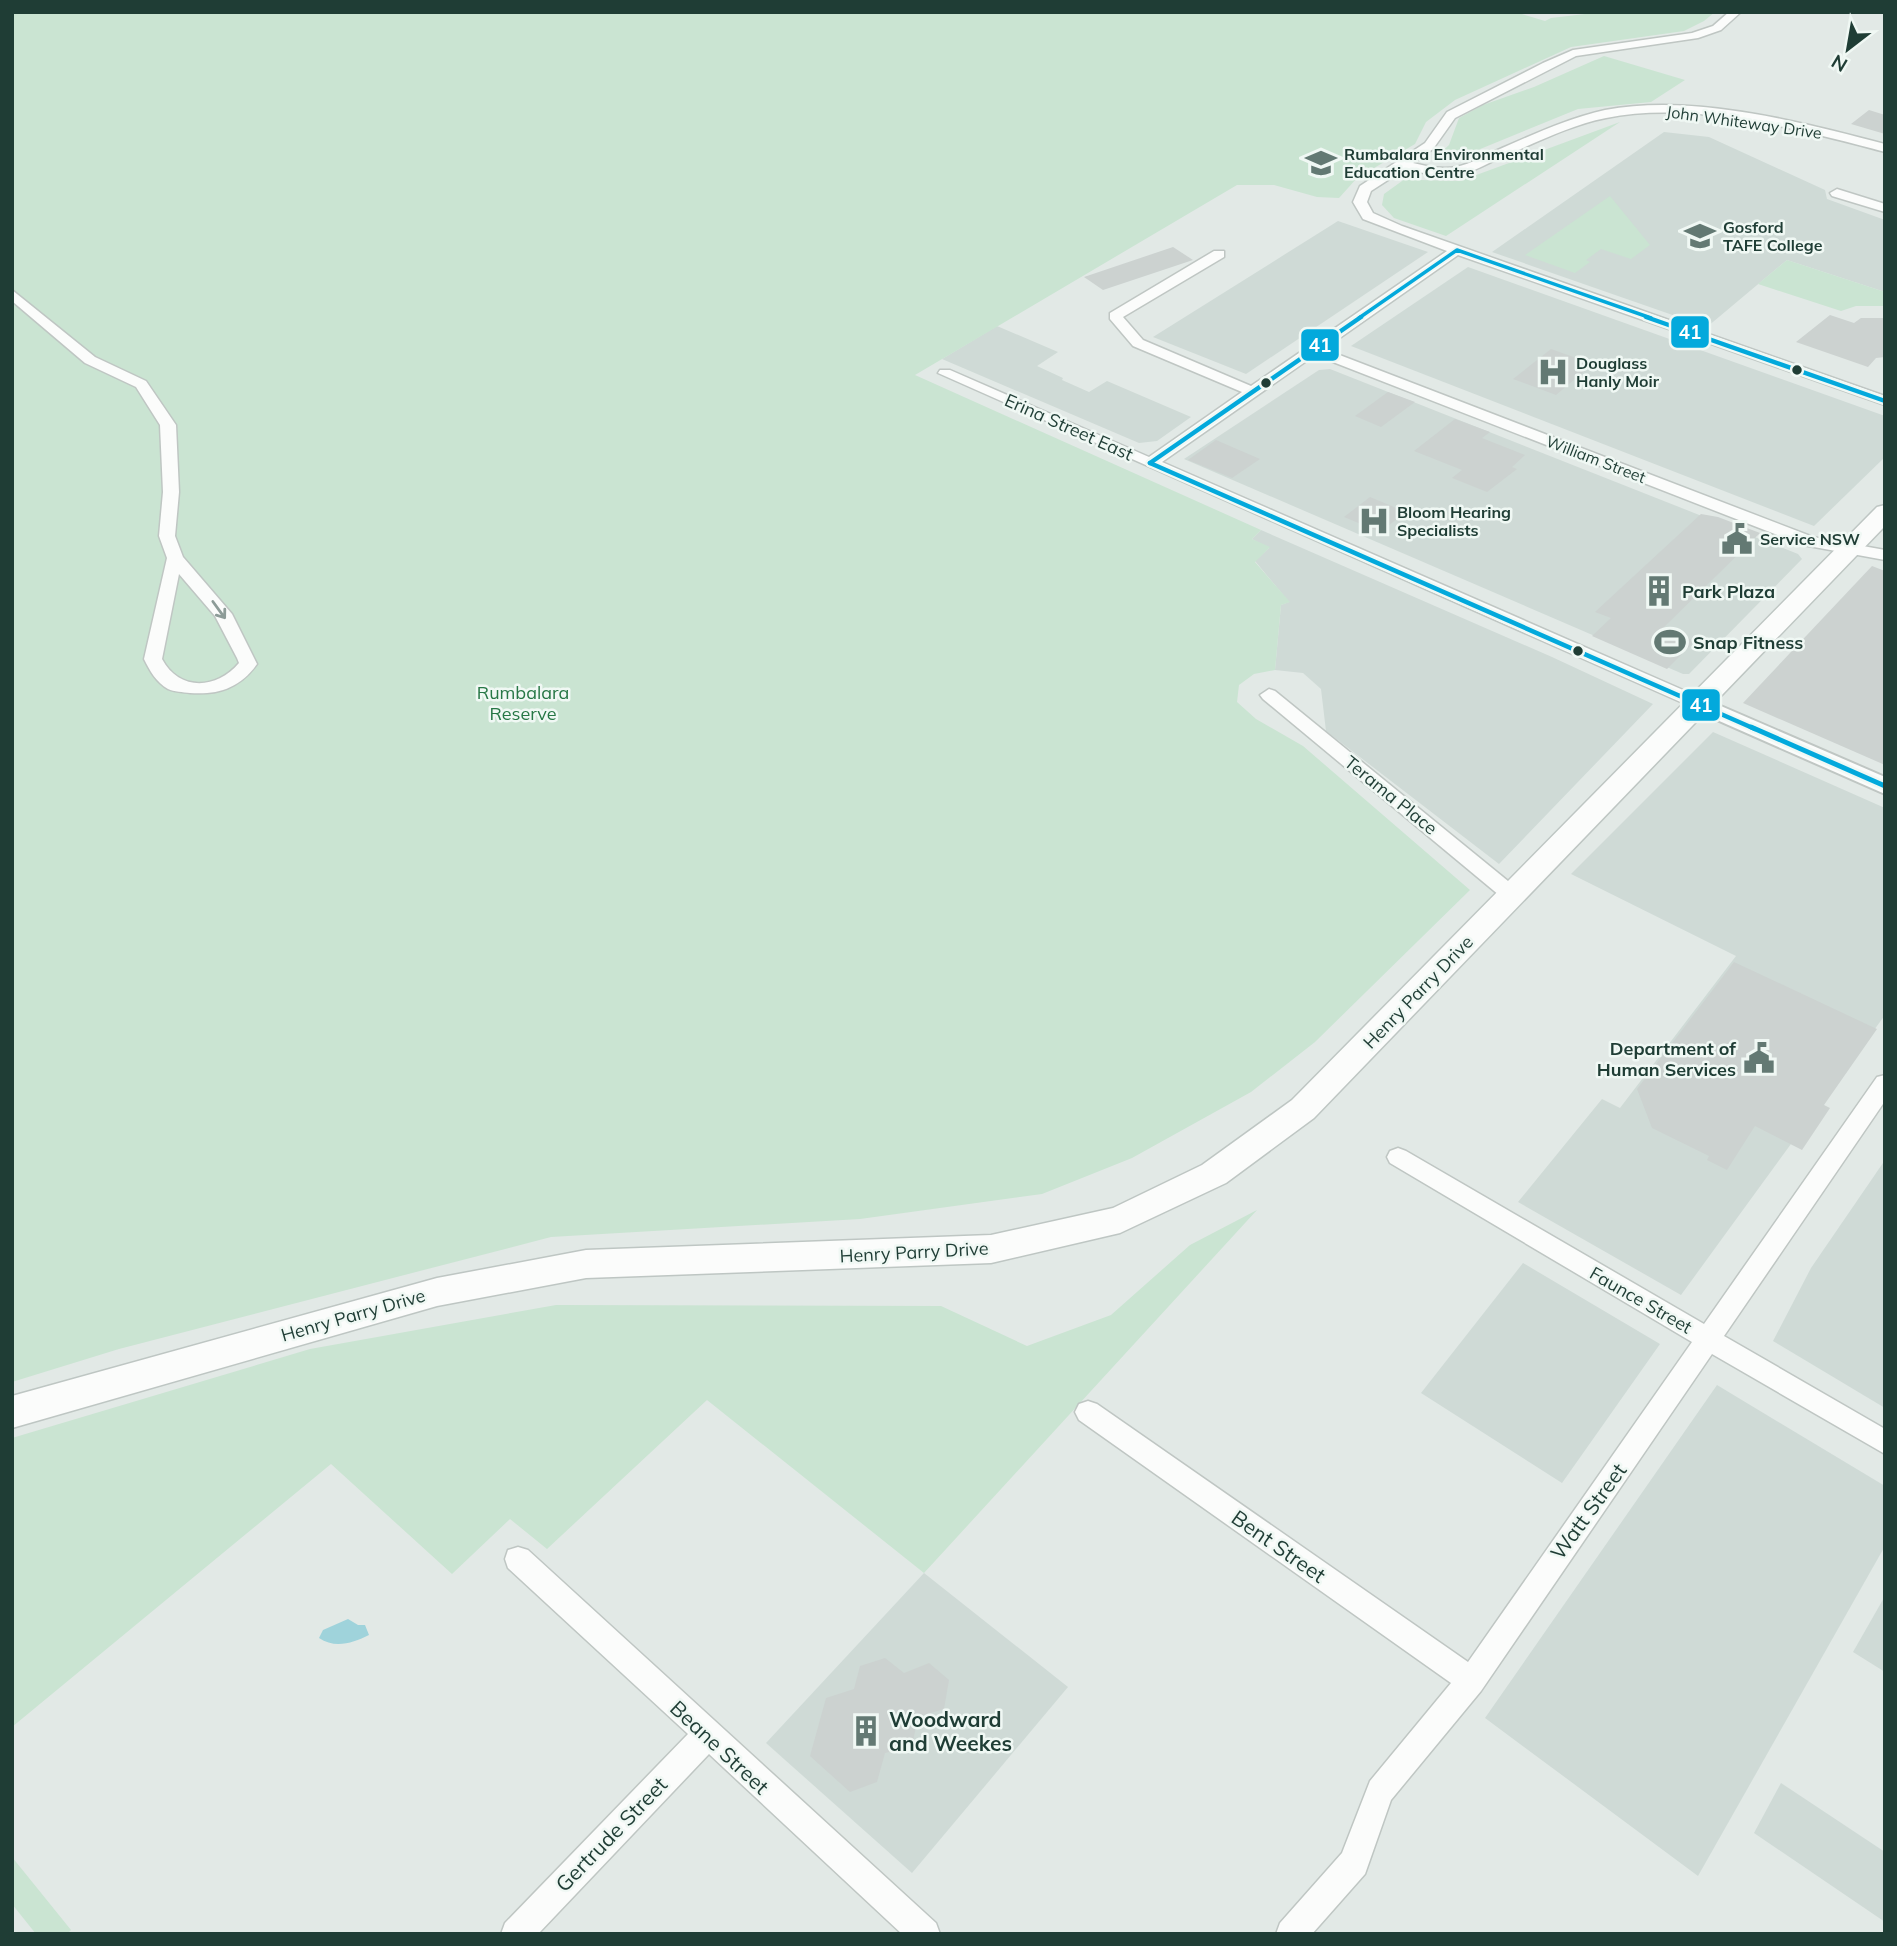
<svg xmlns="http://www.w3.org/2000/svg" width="1897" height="1946" font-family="Mulish,sans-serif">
	<rect width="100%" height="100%" fill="#e2e9e6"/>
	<g fill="#cfdad6">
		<polygon points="1664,132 1709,137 1825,190 1827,199 1885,220 1885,292 1787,260 1707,327 1492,252"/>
		<polygon points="1338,221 1428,252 1246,374 1153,337"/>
		<polygon points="1468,267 1885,416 1885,457 1814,526 1351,346"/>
		<polygon points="997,326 1058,352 1037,366 1063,378 1062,380 1089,392 1107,381 1191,417 1157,441 1139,443 942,359"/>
		<polygon points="1330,369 1798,554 1802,559 1689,674 1683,674 1184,459 1319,370"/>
		<polygon points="1261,530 1552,657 1653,704 1499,864 1326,731 1321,689 1303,673 1275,670 1281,605 1289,602 1255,561 1269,548 1252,539"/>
		<polygon points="1713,732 1885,808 1885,1015 1681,1295 1518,1202 1602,1099 1620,1108 1736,956 1571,874"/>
		<polygon points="1885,1160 1885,1408 1773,1341 1811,1268"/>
		<polygon points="1523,1263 1660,1344 1562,1483 1421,1393"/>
		<polygon points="1717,1385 1885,1486 1885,1546 1698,1876 1485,1718"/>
		<polygon points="924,1573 1068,1687 912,1873 766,1743"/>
		<polygon points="1885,1596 1885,1672 1853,1652"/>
		<polygon points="1781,1783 1885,1852 1885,1922 1754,1833"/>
	</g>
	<g fill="#cae4d2">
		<polygon points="12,12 1515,12 1545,21 1551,18 1602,12 1715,12 1704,21 1684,31 1571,47 1455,100 1426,122 1415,144 1357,178 1339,198 1317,197 1274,185 1237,185 915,375 1261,530 1252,539 1270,547 1255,562 1290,602 1281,605 1275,670 1254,674 1239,685 1237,702 1256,719 1303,746 1470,890 1315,1042 1251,1092 1132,1158 1042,1194 860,1219 551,1237 119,1349 12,1382"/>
		<polygon points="1604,56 1685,80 1651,102 1578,109 1451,161 1433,160 1449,145 1459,118 1483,105 1534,87"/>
		<polygon points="1620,122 1446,236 1394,218 1382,205 1384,194 1409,176 1420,180 1460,181"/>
		<polygon points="1610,196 1650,245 1631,259 1601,249 1586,260 1590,262 1575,273 1525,255"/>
		<polygon points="1787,260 1885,292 1885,306 1856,306 1841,311 1758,284"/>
		<polygon points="1257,1210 924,1573 707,1400 547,1549 510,1519 452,1574 331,1464 12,1727 12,1438 310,1349 556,1305 941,1306 1027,1346 1111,1315 1190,1245"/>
		<polygon points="12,1857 71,1930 67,1934 36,1934 12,1904"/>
	</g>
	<path fill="#9fd3db" d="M348,1619L358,1625H365L369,1635C353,1643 335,1649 319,1638L323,1630Z"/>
	<g fill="#ccd2d0">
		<polygon points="1869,110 1885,115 1885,134 1851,124"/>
		<polygon points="1173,247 1193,260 1103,290 1084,277"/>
		<polygon points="1830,315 1854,323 1861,318 1885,318 1885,357 1876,358 1868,367 1796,342"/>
		<polygon points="1551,349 1593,364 1556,395 1513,379"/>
		<polygon points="1388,392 1415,402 1381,427 1355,416"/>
		<polygon points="1455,419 1490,432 1482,438 1525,455 1512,467 1517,469 1487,492 1452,478 1462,470 1414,451"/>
		<polygon points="1216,440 1260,459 1232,478 1188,460"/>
		<polygon points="1370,497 1406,512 1380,532 1344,517"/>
		<polygon points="1701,514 1718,517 1760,533 1663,628 1695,641 1667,669 1592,636 1611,618 1595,612"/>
		<polygon points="1872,566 1885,571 1885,765 1743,703"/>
		<polygon points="1734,962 1877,1029 1824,1105 1830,1108 1802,1150 1755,1126 1727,1170 1707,1160 1709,1156 1652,1128 1637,1089"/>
		<polygon points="885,1658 904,1673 929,1663 949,1680 944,1709 918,1717 912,1746 885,1753 877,1782 850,1792 810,1756 826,1698 854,1689 860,1666"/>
	</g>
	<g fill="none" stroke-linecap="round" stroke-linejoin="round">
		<defs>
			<g id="minor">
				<path d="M1729,12H1741L1721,30L1698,38L1576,56L1455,118L1433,149L1413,163C1427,166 1441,170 1456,167C1471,164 1486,155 1500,149C1534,134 1569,118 1605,110C1693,93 1800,122 1885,144V152C1800,130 1694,100 1606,118C1570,125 1536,143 1502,157C1488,163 1472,173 1458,175C1439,177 1423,173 1405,169L1371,191L1367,202L1373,213L1402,226L1885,396V405L1458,255L1324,349L1813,537L1885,550V560L1803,545L1315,355L1162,462L1706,700L1709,704L1706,708H1694L938,373L940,370H950L1149,457L1242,392L1133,346L1110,319V313L1214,251H1224V257L1123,317L1143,340L1251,386L1447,251L1363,219L1353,202L1360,186L1425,143L1447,112L1543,63L1573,50L1692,33L1713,26Z"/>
				<polygon points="1837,189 1885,204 1885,212 1832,196 1830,193"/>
				<path d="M12,290L95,357L146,381L176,425L179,492L175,536L183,557L232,614L257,664C240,688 218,695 190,693C183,692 174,692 168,689C156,682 150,671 144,659L167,558L159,536L163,492L160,425L136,387L85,363L12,301ZM179,574L215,616L237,658L239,663C216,690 179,691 162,659Z"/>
				<polygon points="1269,689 1275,691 1519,890 1522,895 1519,900 1505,900 1263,699 1260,695"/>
				<polygon points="1885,1075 1885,1101 1724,1336 1885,1429 1885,1454 1712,1354 1481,1691 1391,1800 1365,1874 1312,1934 1276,1934 1280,1923 1342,1853 1370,1781 1451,1683 1079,1420 1075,1412 1079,1404 1088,1401 1097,1404 1468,1662 1692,1342 1390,1163 1387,1157 1390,1151 1398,1148 1406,1151 1704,1324 1877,1077"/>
				<polygon points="518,1547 528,1550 936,1923 940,1934 902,1934 709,1754 538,1934 501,1934 505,1923 688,1734 508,1568 505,1559 508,1550"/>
			</g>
			<polygon id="tertiary" points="1700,697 1885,777 1885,794 1692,709 1689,704 1692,699"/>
			<polygon id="secondary" points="1885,505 1885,526 1314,1118 1226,1183 1120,1233 991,1263 586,1278 437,1306 12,1428 12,1396 437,1278 586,1250 991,1235 1113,1208 1202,1165 1292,1100 1877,507"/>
		</defs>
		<use href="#minor" stroke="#bfc6c3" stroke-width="3"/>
		<use href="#tertiary" stroke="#bfc6c3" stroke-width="4"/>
		<use href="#secondary" stroke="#bec6c3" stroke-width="3"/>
		<use href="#minor" fill="#fbfcfb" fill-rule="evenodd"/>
		<use href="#tertiary" fill="#fbfcfb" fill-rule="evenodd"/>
		<use href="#secondary" fill="#fbfcfb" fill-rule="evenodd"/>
		<defs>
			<polyline id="bus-1-far2" points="1359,318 1457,250 1651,318"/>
			<g id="bus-1-far1">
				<polyline points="1646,317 1885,401"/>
				<polyline points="1150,463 1361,317"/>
				<polyline points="1150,463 1755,729"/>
			</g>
			<polyline id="bus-1" points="1751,727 1885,786"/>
		</defs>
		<use href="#bus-1-far2" stroke="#f0f8f4" stroke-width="7"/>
		<use href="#bus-1-far1" stroke="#f0f8f4" stroke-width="9"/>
		<use href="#bus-1" stroke="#f0f8f4" stroke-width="10"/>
		<use href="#bus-1-far2" stroke="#03a9dc" stroke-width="3.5"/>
		<use href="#bus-1-far1" stroke="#03a9dc" stroke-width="4.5"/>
		<use href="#bus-1" stroke="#03a9dc" stroke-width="5"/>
	</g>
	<defs><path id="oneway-shaft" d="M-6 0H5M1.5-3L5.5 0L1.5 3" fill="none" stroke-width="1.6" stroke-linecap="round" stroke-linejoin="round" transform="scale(1.75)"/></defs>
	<use stroke="#8d9c98" href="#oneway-shaft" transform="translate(219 610) rotate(54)"/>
	<defs>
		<symbol id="school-bare" viewBox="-9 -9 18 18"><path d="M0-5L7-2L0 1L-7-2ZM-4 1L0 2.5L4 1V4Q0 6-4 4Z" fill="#637973" stroke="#f0f8f4" stroke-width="2.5" paint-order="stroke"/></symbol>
		<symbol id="university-bare" viewBox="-9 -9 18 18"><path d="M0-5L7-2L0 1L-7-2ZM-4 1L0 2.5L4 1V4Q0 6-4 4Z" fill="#637973" stroke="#f0f8f4" stroke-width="2.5" paint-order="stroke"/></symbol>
		<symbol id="hospital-bare" viewBox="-9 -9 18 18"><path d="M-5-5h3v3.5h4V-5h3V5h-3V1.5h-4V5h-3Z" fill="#637973" stroke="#f0f8f4" stroke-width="2.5" paint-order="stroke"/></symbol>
		<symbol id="civic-bare" viewBox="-9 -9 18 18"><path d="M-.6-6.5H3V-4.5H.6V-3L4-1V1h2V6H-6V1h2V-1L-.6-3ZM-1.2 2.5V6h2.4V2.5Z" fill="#637973" stroke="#f0f8f4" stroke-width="2.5" paint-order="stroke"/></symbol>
		<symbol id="building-bare" viewBox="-9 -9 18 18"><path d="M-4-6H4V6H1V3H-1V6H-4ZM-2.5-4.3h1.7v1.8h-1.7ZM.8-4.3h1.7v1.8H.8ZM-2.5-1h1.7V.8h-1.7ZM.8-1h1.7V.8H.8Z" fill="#637973" stroke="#f0f8f4" stroke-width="2.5" paint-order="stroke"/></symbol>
		<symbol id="stadium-bare" viewBox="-9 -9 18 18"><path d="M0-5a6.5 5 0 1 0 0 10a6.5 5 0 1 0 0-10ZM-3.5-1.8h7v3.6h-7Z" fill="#637973" stroke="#f0f8f4" stroke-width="2.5" paint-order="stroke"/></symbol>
	</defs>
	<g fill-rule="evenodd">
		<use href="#school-bare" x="1299" y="141" width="44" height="44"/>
		<use href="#university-bare" x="1678" y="214" width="44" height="44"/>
		<use href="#hospital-bare" x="1531" y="350" width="44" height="44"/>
		<use href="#hospital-bare" x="1352" y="499" width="44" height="44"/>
		<use href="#civic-bare" x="1715" y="517" width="44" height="44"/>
		<use href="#building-bare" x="1637" y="569" width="44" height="44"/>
		<use href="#stadium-bare" x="1648" y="620" width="44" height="44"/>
		<use href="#civic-bare" x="1737" y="1036" width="44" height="44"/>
		<use href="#building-bare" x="844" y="1709" width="44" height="44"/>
	</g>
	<g fill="#1f3d35" stroke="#f0f8f4" stroke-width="2.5">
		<circle cx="1797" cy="370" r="6"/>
		<circle cx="1266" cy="383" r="6"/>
		<circle cx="1578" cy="651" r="6"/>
	</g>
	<g text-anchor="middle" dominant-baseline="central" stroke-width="5" stroke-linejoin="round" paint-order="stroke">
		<g font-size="16" fill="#1f3d35" stroke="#f0f8f4">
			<text transform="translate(1744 122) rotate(8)">John Whiteway Drive</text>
			<text transform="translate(1596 459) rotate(21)">William Street</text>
		</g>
		<g font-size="16" font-weight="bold" fill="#1f3d35" stroke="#f0f8f4" text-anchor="start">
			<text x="1344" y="154">Rumbalara Environmental<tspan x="1344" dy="18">Education Centre</tspan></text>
			<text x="1723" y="227">Gosford<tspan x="1723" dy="18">TAFE College</tspan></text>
			<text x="1576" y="363">Douglass<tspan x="1576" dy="18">Hanly Moir</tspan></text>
			<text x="1397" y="512">Bloom Hearing<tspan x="1397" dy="18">Specialists</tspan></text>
			<text x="1760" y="539">Service NSW</text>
		</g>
		<g font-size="18" fill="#1f3d35" stroke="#f0f8f4">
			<text transform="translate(1069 427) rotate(24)">Erina Street East</text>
			<text transform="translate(1391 795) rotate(39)">Terama Place</text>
			<text transform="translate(1418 992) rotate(-46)">Henry Parry Drive</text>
			<text transform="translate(914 1252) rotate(-3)">Henry Parry Drive</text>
			<text transform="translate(1641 1300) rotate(30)">Faunce Street</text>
			<text transform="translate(353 1315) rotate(-16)">Henry Parry Drive</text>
		</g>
		<g font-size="18" font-weight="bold" fill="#1f3d35" stroke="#f0f8f4" text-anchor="start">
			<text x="1682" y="591">Park Plaza</text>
			<text x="1693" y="642">Snap Fitness</text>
			<text x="1736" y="1048" text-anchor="end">Department of<tspan x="1736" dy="21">Human Services</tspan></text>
		</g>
		<g font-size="18" fill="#267745" stroke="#f0f8f4">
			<text x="523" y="692">Rumbalara<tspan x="523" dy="21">Reserve</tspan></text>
		</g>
		<g font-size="21" fill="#1f3d35" stroke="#f0f8f4">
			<text transform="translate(1588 1511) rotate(-54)">Watt Street</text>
			<text transform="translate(1279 1546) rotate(35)">Bent Street</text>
			<text transform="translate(720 1747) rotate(43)">Beane Street</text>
			<text transform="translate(611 1834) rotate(-46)">Gertrude Street</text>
		</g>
		<g font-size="21" font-weight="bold" fill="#1f3d35" stroke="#f0f8f4" text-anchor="start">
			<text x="889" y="1719">Woodward<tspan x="889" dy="24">and Weekes</tspan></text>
		</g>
	</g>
	<g stroke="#f0f8f4" stroke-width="2.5">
		<rect x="1670" y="315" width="40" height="34" rx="7" fill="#03a9dc"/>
		<rect x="1300" y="328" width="40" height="34" rx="7" fill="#03a9dc"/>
		<rect x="1681" y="688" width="40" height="34" rx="7" fill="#03a9dc"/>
	</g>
	<g font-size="19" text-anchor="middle" font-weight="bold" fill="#fff">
		<text x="1690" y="339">41</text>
		<text x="1320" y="352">41</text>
		<text x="1701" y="712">41</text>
	</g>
	<rect width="1897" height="1946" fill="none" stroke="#1f3d35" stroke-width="28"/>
	<g transform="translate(1848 49) rotate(211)" stroke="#f0f8f4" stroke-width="5" paint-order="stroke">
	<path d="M0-5L12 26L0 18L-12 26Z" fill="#1f3d35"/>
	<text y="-10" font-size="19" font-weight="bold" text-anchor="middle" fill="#1f3d35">N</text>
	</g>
</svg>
